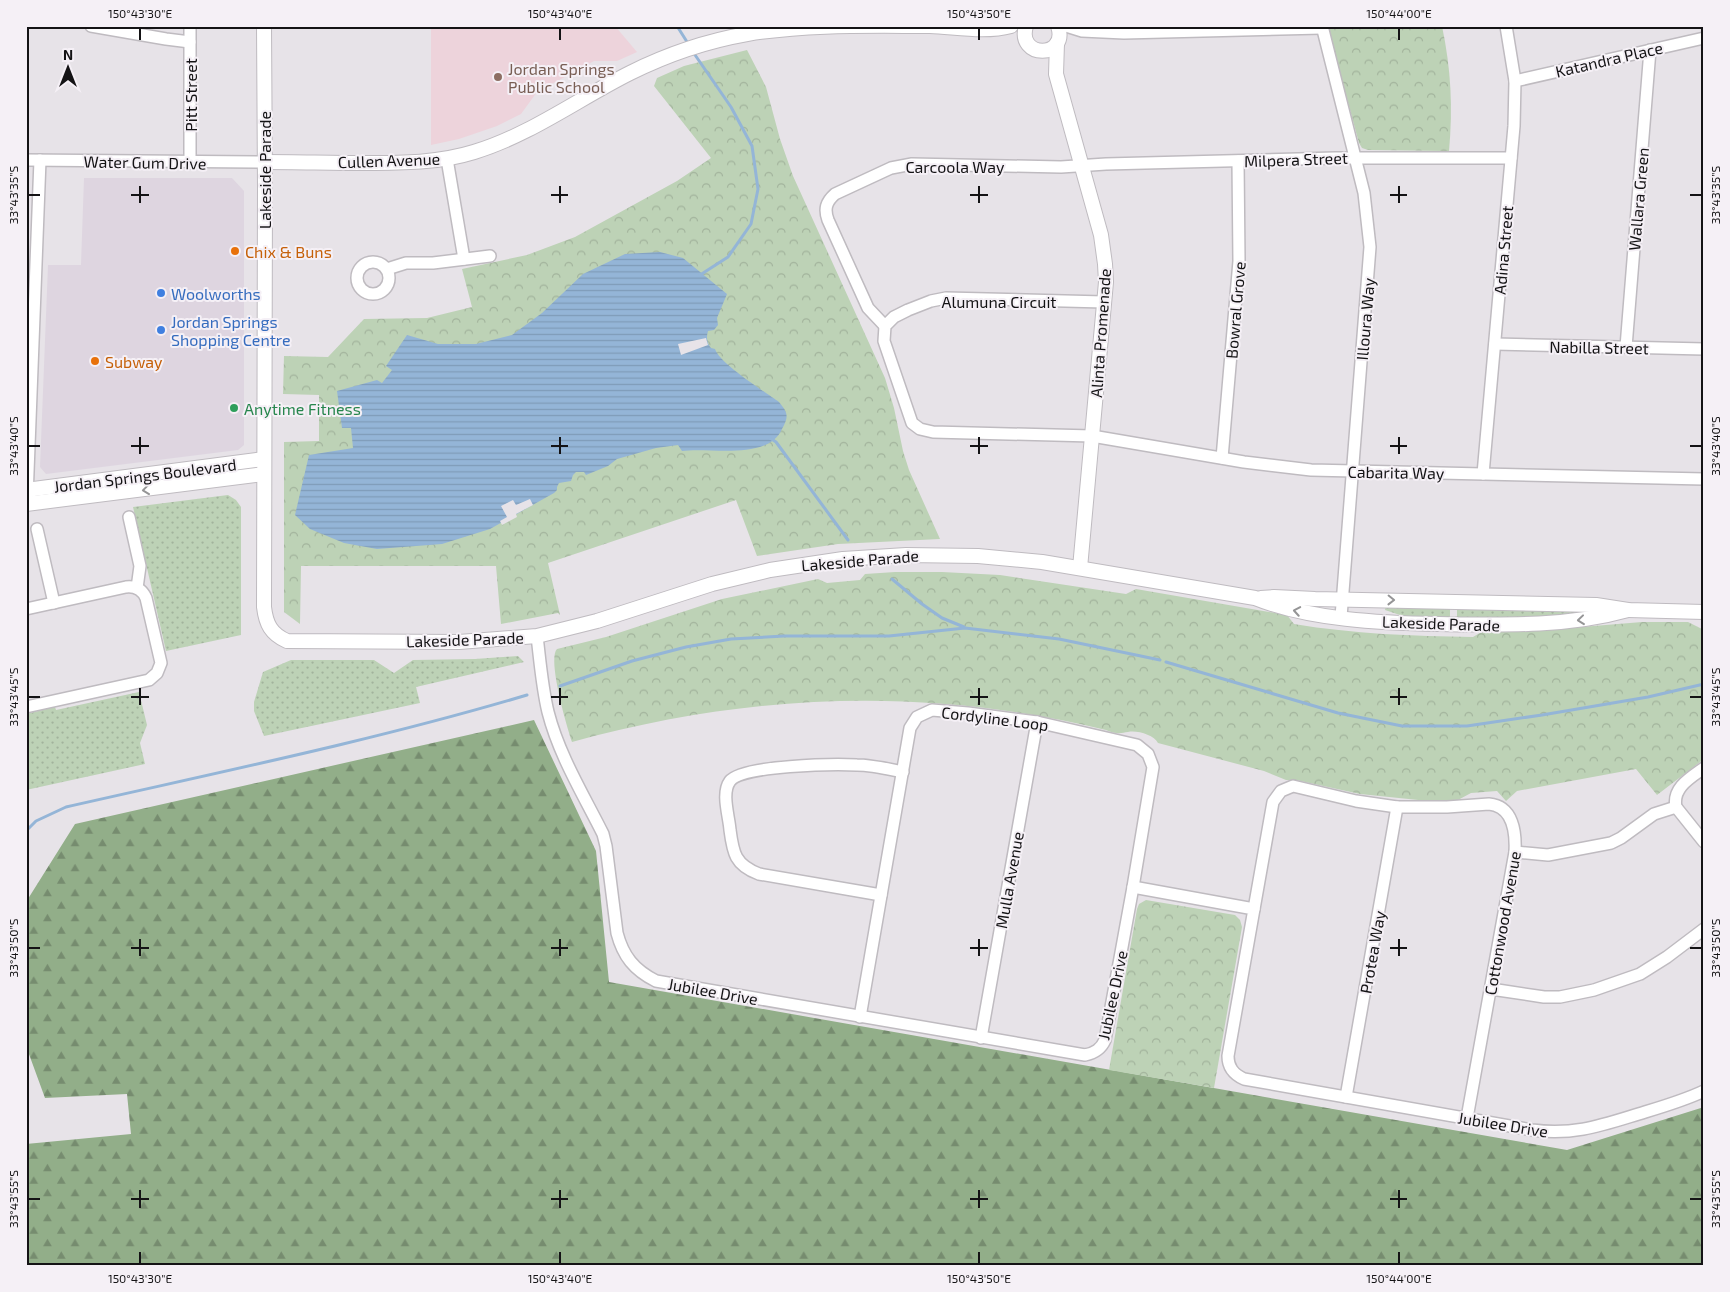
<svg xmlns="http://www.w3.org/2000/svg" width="1730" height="1292" font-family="'Exo 2',sans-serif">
	<defs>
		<pattern id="grass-dots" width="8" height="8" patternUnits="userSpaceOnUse" patternTransform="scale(1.25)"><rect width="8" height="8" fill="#bdd2b6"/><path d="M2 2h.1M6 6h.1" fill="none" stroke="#a2b39c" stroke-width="1.8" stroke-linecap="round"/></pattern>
		<pattern id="forest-firs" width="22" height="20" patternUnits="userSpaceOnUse" patternTransform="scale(1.25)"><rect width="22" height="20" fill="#92ae89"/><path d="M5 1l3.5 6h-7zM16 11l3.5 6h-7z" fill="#768c6f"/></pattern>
		<pattern id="park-crowns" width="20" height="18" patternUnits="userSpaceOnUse" patternTransform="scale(1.25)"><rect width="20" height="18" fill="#bdd2b6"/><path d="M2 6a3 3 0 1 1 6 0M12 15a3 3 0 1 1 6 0" fill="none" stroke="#a2b39c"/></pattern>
		<pattern id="water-rules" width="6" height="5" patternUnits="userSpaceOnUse" patternTransform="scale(1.25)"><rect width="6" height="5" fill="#94b5d7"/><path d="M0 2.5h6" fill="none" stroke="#7f9bb8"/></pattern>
	</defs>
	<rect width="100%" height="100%" fill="#e7e3e8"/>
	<polygon fill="#ded5e0" points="84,178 232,178 244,191 244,445 238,450 46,474 40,467 48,265 81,265"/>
	<polygon fill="#edd3db" points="431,26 615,26 637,52 617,61 594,61 537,92 521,114 497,126 459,139 431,145"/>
	<g fill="url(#grass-dots)">
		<polygon points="228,495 236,500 241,507 241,635 166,651 133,507"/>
		<polygon points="1386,605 1450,607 1450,618 1403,616 1385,610"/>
		<polygon points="1457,607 1589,609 1589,613 1546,618 1457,618"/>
		<polygon points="518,656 524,662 416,687 420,703 264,736 254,711 254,702 263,672 291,660 374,660 394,673 413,660 475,659"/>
		<polygon points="139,692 147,725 140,743 145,764 26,790 26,714 55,707 56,710"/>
	</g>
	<polygon fill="url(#forest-firs)" points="534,720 596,851 609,982 1567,1150 1704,1107 1704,1266 1543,1266 1536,1263 1521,1266 26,1266 26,1144 131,1134 127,1094 45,1098 26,1046 26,902 75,824"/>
	<g fill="url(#park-crowns)">
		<path d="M1329,26H1442C1451,69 1453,107 1449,151L1368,150L1362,148L1359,143L1332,44Z"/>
		<polygon points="747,50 766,87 780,139 793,176 885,378 894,408 903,451 909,470 940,539 838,544 757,556 736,500 548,563 560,615 558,613 501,624 496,566 301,566 300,624 284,612 284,442 319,441 319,395 283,394 284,356 328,357 364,319 427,318 472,307 462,269 527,255 575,237 677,181 711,158 654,86 657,78 684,66"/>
		<path d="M895,572H942L1000,575L1126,594L1136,589L1287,615L1294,624C1354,634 1412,636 1473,637L1483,631L1545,630L1642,622H1688L1704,630V759L1657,795L1636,769L1517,791L1506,801L1497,791L1471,793L1458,800L1428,801L1360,794L1296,780H1286L1264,771L1158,743C1154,735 1137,730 1128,732C1124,732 1121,734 1117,733C1113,733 1109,731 1106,730C926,686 750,693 572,742C567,727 547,659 557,649L606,637L722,599L818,579L827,583L860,580L865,574Z"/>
		<polygon points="1146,900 1235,915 1240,920 1242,927 1214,1088 1109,1070 1137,909 1139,904"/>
	</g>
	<path fill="url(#water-rules)" d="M660,252L683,258L727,294L717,318L718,325L714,330L708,331C706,338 707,343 711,348L715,349C719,363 765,392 779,402C788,413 789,416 782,429C768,461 710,447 682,451L678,445L656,448L617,459L608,466L586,475L584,472H576L573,475L571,481L559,483L557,487V490L554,493L490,529L442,544L377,549L344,543L310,529L295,515L309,455L353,448L351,428H342L337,391L377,380L382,383L392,370L386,366L407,335L438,344H476L512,335L542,313L583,274L625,254Z"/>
	<g fill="#e7e3e8">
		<polygon points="706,338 708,345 681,355 678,344"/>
		<polygon points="530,499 533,505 516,514 517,517 502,525 500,521 507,517 501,506 513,500 516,505"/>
	</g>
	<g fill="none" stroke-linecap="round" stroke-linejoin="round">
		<g stroke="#94b5d7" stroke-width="3">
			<polyline points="677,26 689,45"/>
			<polyline points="693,52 731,107 752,146 758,189 751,224 728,257 700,275"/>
			<polyline points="770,438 776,442 848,540"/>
			<polyline points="892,579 922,604 942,618 964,627"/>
			<polyline points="1166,662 1338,713 1402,726 1467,726 1542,715 1648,697 1704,684"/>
			<polyline points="560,686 632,661 686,647 731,639 784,636 889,636 965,628 1059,639 1160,660"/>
			<path d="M26,831L36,821L66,807C220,772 376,740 527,695"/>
		</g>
		<defs>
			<g id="minor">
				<polyline points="91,26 166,39 190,42"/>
				<polyline points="190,26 190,163"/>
				<polyline points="1066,26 1082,31 1124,33 1322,28"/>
				<polyline points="1322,26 1364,193 1370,247 1341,617"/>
				<polyline points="1515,81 1704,38"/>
				<polyline points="447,159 464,259"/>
				<polyline points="26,160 265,162"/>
				<circle cx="373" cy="278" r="16"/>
				<polyline points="387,269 406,263 433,263 490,256"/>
				<polyline points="1104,302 946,298 931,301 908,310 894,317 885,326 884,341 912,423 920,429 933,432 1092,436 1244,462 1311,470 1704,479"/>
				<path d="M885,326L868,308L828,220C824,209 826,202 835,194L891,168L912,164L1061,167L1106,164L1335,158H1511"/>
				<polyline points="1495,344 1704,349"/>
				<polyline points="1626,347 1650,50"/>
				<polyline points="1222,458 1239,261 1238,161"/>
				<polyline points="1483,474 1514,126 1515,81 1506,26"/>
				<polyline points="27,498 40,160"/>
				<polyline points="129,517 140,566 137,588"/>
				<polyline points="37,529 54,603"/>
				<path d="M26,609L126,587C135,586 142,589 146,598L161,663L157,673L149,680L26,707"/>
				<path d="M537,636C540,661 542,687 548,712C559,755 583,794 603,834L606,846L617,933C623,956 634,970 656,981L1085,1055C1095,1053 1101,1049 1105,1040L1133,887L1254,909L1228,1056C1228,1067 1233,1074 1244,1079L1532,1130C1576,1136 1605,1124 1645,1112C1665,1106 1685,1100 1704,1091"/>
				<path d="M1704,768C1690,778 1672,788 1676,807L1704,842"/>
				<polyline points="1515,852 1548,855 1611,843 1621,838 1654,814 1676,807"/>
				<path d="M881,895L759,874C735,865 733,853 730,830C729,816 721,793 730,781C742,765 835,764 857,765C872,765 888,769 903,772"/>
				<path d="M1254,909L1273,802L1281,791L1293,786L1356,801L1397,807H1447L1489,804C1513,806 1516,832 1515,852L1467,1118"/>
				<polyline points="1491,989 1544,997 1560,997 1594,990 1640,974 1667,957 1704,929"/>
				<polyline points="860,1017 910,728 917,717 932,710 968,713 1037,722 1137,745 1148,754 1153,767 1133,887"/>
				<polyline points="981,1038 1037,722"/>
				<polyline points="1346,1097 1397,807"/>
			</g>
			<g id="tertiary">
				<path d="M264,26L265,187L264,607C266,624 271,634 287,641L459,642L537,636L597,621L712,584L770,570L843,559L906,555L978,556L1042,562L1255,598C1310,620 1381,623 1439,624C1503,625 1567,627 1628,610"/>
				<path d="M1026,26C1016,59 1069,59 1058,26"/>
				<polyline points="1057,43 1056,74 1101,235 1105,264 1106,282 1080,568"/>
				<path d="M265,162C298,162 332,163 366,163C402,163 439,163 474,152C530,135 578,99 630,73C666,55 707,41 747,34C807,24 870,26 930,26C956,27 985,33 1011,26"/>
				<polyline points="26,490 264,459"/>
				<polyline points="26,504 264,474"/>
				<polyline points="1261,598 1274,597 1315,599 1596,605 1628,610 1704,612"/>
			</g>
		</defs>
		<use href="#minor" stroke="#bfbbc0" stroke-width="14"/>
		<use href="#tertiary" stroke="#bfbbc0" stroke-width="16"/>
		<use href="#minor" stroke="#fff" stroke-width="11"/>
		<use href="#tertiary" stroke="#fff" stroke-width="14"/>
	</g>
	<defs><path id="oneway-chevron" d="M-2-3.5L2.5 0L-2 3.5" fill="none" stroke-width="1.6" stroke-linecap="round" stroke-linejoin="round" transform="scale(1.25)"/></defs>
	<g stroke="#959596">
		<use href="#oneway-chevron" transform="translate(146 490) rotate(173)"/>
		<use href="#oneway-chevron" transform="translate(1391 600) rotate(1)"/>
		<use href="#oneway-chevron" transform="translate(1297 611) rotate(-170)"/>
		<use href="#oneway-chevron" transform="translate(1581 620) rotate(174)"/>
	</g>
	<path fill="none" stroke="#141315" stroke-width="2" d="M140,28V40M560,28V40M979,28V40M1399,28V40M140,186V203M560,186V203M979,186V203M1399,186V203M28,195H40M131,195H149M551,195H568M970,195H988M1390,195H1407M1690,195H1702M140,437V454M560,437V454M979,437V454M1399,437V454M28,446H40M131,446H149M551,446H568M970,446H988M1390,446H1407M1690,446H1702M140,688V705M560,688V705M979,688V705M1399,688V705M28,697H40M131,697H149M551,697H568M970,697H988M1390,697H1407M1690,697H1702M140,939V956M560,939V956M979,939V956M1399,939V956M28,948H40M131,948H149M551,948H568M970,948H988M1390,948H1407M1690,948H1702M140,1190V1208M560,1190V1208M979,1190V1208M1399,1190V1208M28,1199H40M131,1199H149M551,1199H568M970,1199H988M1390,1199H1407M1690,1199H1702M140,1252V1264M560,1252V1264M979,1252V1264M1399,1252V1264"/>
	<circle fill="#8d6e63" stroke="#f5f0f6" stroke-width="2" cx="498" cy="77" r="5"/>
	<g fill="#e8710a" stroke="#f5f0f6" stroke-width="2">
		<circle cx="235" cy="251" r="5"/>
		<circle cx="95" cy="361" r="5"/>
	</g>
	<g fill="#3f7fe0" stroke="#f5f0f6" stroke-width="2">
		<circle cx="161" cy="293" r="5"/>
		<circle cx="161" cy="330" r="5"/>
	</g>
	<circle fill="#2e9e5b" stroke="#f5f0f6" stroke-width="2" cx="234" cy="408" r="5"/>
	<g text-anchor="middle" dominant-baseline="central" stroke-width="4" stroke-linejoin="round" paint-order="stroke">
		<g font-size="16" fill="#141315" stroke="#f5f0f6">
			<text transform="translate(1609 59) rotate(-13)">Katandra Place</text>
			<text transform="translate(190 95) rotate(-90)">Pitt Street</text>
			<text transform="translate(1296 159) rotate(-2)">Milpera Street</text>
			<text transform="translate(389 160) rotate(-2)">Cullen Avenue</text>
			<text transform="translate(145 162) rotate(1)">Water Gum Drive</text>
			<text x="955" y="166">Carcoola Way</text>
			<text transform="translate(264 170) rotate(-90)">Lakeside Parade</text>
			<text transform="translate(1638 199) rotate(-85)">Wallara Green</text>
			<text transform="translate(1503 250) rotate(-85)">Adina Street</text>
			<text x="999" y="301">Alumuna Circuit</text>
			<text transform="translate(1235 310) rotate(-85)">Bowral Grove</text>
			<text transform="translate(1365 319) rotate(-85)">Illoura Way</text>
			<text transform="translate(1100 333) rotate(-86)">Alinta Promenade</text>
			<text transform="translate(1599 347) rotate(1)">Nabilla Street</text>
			<text transform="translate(1396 472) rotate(1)">Cabarita Way</text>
			<text transform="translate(145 475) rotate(-7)">Jordan Springs Boulevard</text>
			<text transform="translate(860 560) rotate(-5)">Lakeside Parade</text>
			<text transform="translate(1441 623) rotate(2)">Lakeside Parade</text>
			<text transform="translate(465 639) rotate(-2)">Lakeside Parade</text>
			<text transform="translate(995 718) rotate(7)">Cordyline Loop</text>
			<text transform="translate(1009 880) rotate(-80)">Mulla Avenue</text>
			<text transform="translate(1502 923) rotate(-80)">Cottonwood Avenue</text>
			<text transform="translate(1372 952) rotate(-80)">Protea Way</text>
			<text transform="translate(713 991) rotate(10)">Jubilee Drive</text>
			<text transform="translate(1112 995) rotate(-78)">Jubilee Drive</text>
			<text transform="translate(1503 1124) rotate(9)">Jubilee Drive</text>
		</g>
		<g font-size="16" fill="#785e54" stroke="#f5f0f6" text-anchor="start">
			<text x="508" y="68">Jordan Springs<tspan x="508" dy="18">Public School</tspan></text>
		</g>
		<g font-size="16" fill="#c56008" stroke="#f5f0f6" text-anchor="start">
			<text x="245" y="251">Chix &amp; Buns</text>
			<text x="105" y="361">Subway</text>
		</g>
		<g font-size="16" fill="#366cbe" stroke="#f5f0f6" text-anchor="start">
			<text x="171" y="293">Woolworths</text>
			<text x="171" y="321">Jordan Springs<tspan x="171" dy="18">Shopping Centre</tspan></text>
		</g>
		<g font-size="16" fill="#27864d" stroke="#f5f0f6" text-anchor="start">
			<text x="244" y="408">Anytime Fitness</text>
		</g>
	</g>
	<rect width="1730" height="1292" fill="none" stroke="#f5f0f6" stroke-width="55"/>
	<g transform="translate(68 68)" stroke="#f5f0f6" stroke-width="4" paint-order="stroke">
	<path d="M0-4L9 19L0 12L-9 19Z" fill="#141315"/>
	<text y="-8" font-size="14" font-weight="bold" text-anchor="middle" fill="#141315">N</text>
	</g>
	<rect x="28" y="28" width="1674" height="1236" fill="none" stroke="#141315" stroke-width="2"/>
	<g font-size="12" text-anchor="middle" fill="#141315">
		<text x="140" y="18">150°43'30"E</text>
		<text x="560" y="18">150°43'40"E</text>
		<text x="979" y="18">150°43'50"E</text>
		<text x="1399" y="18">150°44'00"E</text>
		<text transform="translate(14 195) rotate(-90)" y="4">33°43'35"S</text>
		<text transform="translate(1716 195) rotate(-90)" y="4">33°43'35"S</text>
		<text transform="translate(14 446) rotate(-90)" y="4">33°43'40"S</text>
		<text transform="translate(1716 446) rotate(-90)" y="4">33°43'40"S</text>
		<text transform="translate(14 697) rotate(-90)" y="4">33°43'45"S</text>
		<text transform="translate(1716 697) rotate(-90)" y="4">33°43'45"S</text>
		<text transform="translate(14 948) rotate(-90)" y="4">33°43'50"S</text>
		<text transform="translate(1716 948) rotate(-90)" y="4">33°43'50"S</text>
		<text transform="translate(14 1199) rotate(-90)" y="4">33°43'55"S</text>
		<text transform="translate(1716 1199) rotate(-90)" y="4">33°43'55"S</text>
		<text x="140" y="1283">150°43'30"E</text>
		<text x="560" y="1283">150°43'40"E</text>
		<text x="979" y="1283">150°43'50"E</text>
		<text x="1399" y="1283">150°44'00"E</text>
	</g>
</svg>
